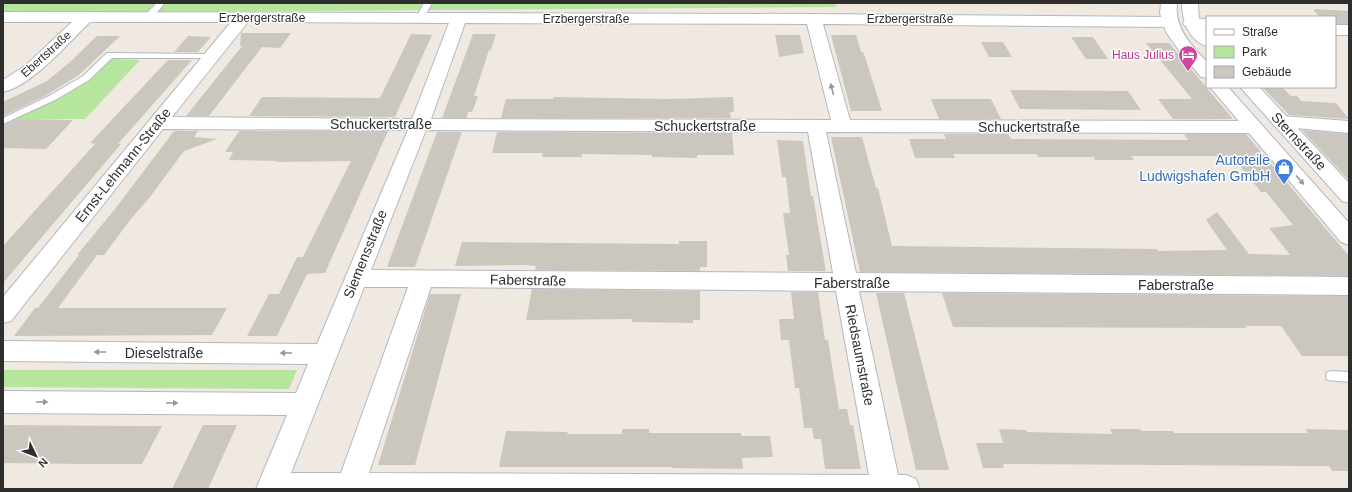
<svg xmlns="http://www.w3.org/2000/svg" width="1352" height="492" font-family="Helvetica,sans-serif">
	<rect width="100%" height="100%" fill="#efe9e1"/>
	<polygon fill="#f0e6d1" points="835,3 1079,3 1082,7 837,7"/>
	<g fill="#b6e59e">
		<polygon points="3,3 835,3 837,7 162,12 3,11"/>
		<polygon points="109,59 140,60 85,119 16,119 56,98"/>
		<polygon points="3,370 297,370 289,389 3,387"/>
	</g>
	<g fill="#cbc7bf">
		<polygon points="1315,9 1349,11 1349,24 1335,24 1335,17 1320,17 1313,10 1316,10"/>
		<polygon points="241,33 291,33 280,48 262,47 209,116 186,116 242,46 240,46"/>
		<polygon points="411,34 432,35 395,117 249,116 262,97 380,98"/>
		<polygon points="473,34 496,34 491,50 489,50 474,96 478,96 472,112 468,112 467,118 442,118"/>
		<polygon points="775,35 800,35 804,53 779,57"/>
		<polygon points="831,35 856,35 861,52 863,52 865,57 882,111 851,111"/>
		<polygon points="97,36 120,36 79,75 45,96 3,116 3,102 47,81 70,62"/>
		<polygon points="188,36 211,37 198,52 174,52"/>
		<polygon points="1071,37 1093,37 1108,59 1086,59"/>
		<polygon points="981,42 1003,42 1012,57 989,57"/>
		<polygon points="1146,43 1169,43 1233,119 1173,119 1158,99 1192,99"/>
		<polygon points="168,60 192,60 118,144 121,144 3,283 3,246 95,144 90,143"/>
		<polygon points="1262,87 1282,87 1291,96 1297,96 1301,101 1336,103 1349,119 1289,115"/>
		<polygon points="1010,90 1128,91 1141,110 1020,109"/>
		<polygon points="554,97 669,99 733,97 734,112 730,112 731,118 501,118 506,99 553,99"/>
		<polygon points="931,99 991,99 1001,119 939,119"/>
		<polygon points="17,119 73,120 46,149 3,148 3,125"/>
		<polygon points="1302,130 1349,134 1349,180 1328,158"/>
		<polygon points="174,131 198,131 194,137 217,139 184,151 150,197 130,220 104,255 97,255 58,308 227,308 212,335 14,336 35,308 38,308 79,255 77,255 115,209"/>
		<polygon points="239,131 388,131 325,273 307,274 277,336 247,336 269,294 279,294 297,257 303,257 351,161 277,162 277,161 229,160 233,152 225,152"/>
		<polygon points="437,132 462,132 415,267 387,267"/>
		<polygon points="497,132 732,133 734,155 697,155 697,158 652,157 652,155 582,154 582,157 542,157 543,153 492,153"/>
		<polygon points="944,134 1008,134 1011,139 1188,140 1184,134 1246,134 1349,256 1349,276 860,272 831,137 862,137 876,188 878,188 892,246 1157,249 1158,251 1227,250 1206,220 1217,212 1249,254 1290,255 1269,228 1293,225 1266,192 1261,192 1232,156 1131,156 1134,160 1095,160 1094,157 1038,157 1037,154 953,154 955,158 915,158 909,139 946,139"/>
		<polygon points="777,140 803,141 811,196 813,196 826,271 788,271 786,255 789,255 783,213 790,213 786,177 782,177"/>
		<polygon points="679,241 707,241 707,267 700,267 700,271 535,270 536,266 525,265 455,266 462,242 679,244"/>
		<polygon points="532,289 700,291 700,320 693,320 693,323 632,322 632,319 526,320"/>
		<polygon points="791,292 818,292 825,340 828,340 839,409 847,409 850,425 853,425 861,469 825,469 821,439 814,439 812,428 804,428 799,388 795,388 789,340 781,340 779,319 794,319"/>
		<polygon points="876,293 904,293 949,470 916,470"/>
		<polygon points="942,293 1349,296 1349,356 1302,356 1281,326 1245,326 1247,328 953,327"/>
		<polygon points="430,294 461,294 415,465 378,465"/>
		<polygon points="3,425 136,426 162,426 142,464 85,464 3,463"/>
		<polygon points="203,425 237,425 208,489 172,489"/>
		<polygon points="622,429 649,429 649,433 741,433 741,436 770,436 773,457 742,458 743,469 672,468 672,467 499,467 506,431 568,432 567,434 622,434"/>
		<polygon points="999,429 1026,430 1027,432 1112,434 1110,429 1140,429 1141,431 1173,431 1174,433 1308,433 1306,429 1349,430 1349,471 1332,471 1329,466 1308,466 1003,464 1004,468 983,468 976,443 1003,443"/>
	</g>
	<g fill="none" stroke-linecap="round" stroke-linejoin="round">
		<defs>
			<g id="lane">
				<polygon points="157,3 165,3 151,19 145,19 145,15"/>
				<polygon points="424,3 432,3 423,20 417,20 416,18"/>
				<polygon points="107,53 211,54 215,56 211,58 112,58 89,80 57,99 3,124 3,118 51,95 83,76"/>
				<polygon points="1332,371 1349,372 1349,382 1327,380 1326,376 1327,372"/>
			</g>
			<g id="street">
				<path d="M3,12L814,14L1169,17L1175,19L1177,22L1175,25L1169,27L823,24L850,120L1253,121L1260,123L1262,127L1260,131L1253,133L826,132L856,273L1349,277V295L859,291L898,475H906L916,479L920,489H256L287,415L3,413V391L296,393L308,364L3,361V341L317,344L408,130L163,129L11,321L3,323V297L231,22H90C67,44 33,85 3,92V80L25,66L72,22H3ZM248,22L449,23L412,119L172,117ZM465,23L807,24L831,120L431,119ZM426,130L808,132L833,273L371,270ZM364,287H408L341,473H291ZM431,287L836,291L869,475L369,473Z"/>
				<polygon points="1191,18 1207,19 1207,29 1185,26 1183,23 1185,20"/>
				<rect x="1335" y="25" width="14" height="10"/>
				<polygon points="1281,116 1349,121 1349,133 1274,126 1272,122 1274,118"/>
			</g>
			<g id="secondary">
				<path d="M1161,3H1177C1174,28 1191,45 1207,62V78L1201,77L1181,53L1166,32L1160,13Z"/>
				<path d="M1182,3H1198L1199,21L1207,32V46C1189,41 1182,20 1182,3Z"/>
				<polygon points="1210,87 1228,87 1349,223 1349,245 1341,242"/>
				<polygon points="1240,87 1259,87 1349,183 1349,203 1342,201"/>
			</g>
		</defs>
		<use href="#lane" stroke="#b4b7c1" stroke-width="2"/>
		<use href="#street" stroke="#b4b7c1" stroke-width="2"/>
		<use href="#secondary" stroke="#b4b7c1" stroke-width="2"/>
		<use href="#lane" fill="#fff" fill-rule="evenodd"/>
		<use href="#street" fill="#fff" fill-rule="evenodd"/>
		<use href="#secondary" fill="#fff" fill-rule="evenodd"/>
	</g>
	<defs><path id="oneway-solid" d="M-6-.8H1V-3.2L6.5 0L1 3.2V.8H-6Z"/></defs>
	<g fill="#969696">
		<use href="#oneway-solid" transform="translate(832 89) rotate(-104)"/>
		<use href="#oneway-solid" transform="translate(1300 180) rotate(49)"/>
		<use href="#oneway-solid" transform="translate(100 352) rotate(-180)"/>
		<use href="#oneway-solid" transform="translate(286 353) rotate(-180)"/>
		<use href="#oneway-solid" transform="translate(42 402)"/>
		<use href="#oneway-solid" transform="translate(172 403)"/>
	</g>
	<defs>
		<symbol id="hotel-pin" viewBox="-11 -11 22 30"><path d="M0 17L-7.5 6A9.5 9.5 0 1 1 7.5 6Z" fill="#d1479c" stroke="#fff"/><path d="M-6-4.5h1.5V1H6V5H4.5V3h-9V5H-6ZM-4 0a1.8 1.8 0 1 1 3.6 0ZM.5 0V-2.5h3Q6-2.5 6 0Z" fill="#fff"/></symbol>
		<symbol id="shop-pin" viewBox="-11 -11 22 30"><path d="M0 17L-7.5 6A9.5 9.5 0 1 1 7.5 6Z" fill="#3f7fe0" stroke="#fff"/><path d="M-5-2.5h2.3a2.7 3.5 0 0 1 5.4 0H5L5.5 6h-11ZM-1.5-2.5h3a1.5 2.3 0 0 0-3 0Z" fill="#fff"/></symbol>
	</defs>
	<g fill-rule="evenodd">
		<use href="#hotel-pin" x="1177" y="44" width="22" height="30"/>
		<use href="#shop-pin" x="1273" y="157" width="22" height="30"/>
	</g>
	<g text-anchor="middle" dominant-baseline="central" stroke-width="3" stroke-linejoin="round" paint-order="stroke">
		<g font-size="12" fill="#2e2e2e" stroke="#fff">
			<text x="262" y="18">Erzbergerstraße</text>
			<text x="586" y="19">Erzbergerstraße</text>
			<text x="910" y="19">Erzbergerstraße</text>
			<text transform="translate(46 54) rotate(-42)">Ebertstraße</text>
		</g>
		<g font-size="12" fill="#b23c85" stroke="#fff" text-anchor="end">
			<text x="1174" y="55">Haus Julius</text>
		</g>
		<g font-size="14" fill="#2e2e2e" stroke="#fff">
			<text x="381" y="124">Schuckertstraße</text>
			<text x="705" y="126">Schuckertstraße</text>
			<text x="1029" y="127">Schuckertstraße</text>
			<text transform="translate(1299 141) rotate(47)">Sternstraße</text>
			<text transform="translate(123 165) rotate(-51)">Ernst-Lehmann-Straße</text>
			<text transform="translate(365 254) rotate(-68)">Siemensstraße</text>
			<text transform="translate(528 280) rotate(1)">Faberstraße</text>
			<text x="852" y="283">Faberstraße</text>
			<text x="1176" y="285">Faberstraße</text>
			<text x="164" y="353">Dieselstraße</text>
			<text transform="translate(860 355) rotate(79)">Riedsaumstraße</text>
		</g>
		<g font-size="14" fill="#366cbe" stroke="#fff" text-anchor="end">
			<text x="1270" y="160">Autoteile<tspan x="1270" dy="16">Ludwigshafen GmbH</tspan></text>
		</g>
	</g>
	<rect width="1352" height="492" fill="none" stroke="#2e2e2e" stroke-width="8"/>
	<rect x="1206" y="16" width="130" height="72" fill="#ffffff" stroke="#ababab"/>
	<rect x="1214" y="29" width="20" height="6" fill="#ffffff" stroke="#ababab"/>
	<text x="1242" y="36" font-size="12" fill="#2e2e2e">Straße</text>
	<rect x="1214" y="46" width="20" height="12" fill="#b6e59e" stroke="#ababab"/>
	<text x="1242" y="56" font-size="12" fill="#2e2e2e">Park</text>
	<rect x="1214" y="66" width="20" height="12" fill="#cbc7bf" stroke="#ababab"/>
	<text x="1242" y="76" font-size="12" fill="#2e2e2e">Gebäude</text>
	<g transform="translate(36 456) rotate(133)" stroke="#ffffff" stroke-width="3" paint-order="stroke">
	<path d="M0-3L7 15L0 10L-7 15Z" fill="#2e2e2e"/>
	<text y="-6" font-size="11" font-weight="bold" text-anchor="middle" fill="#2e2e2e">N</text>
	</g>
</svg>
